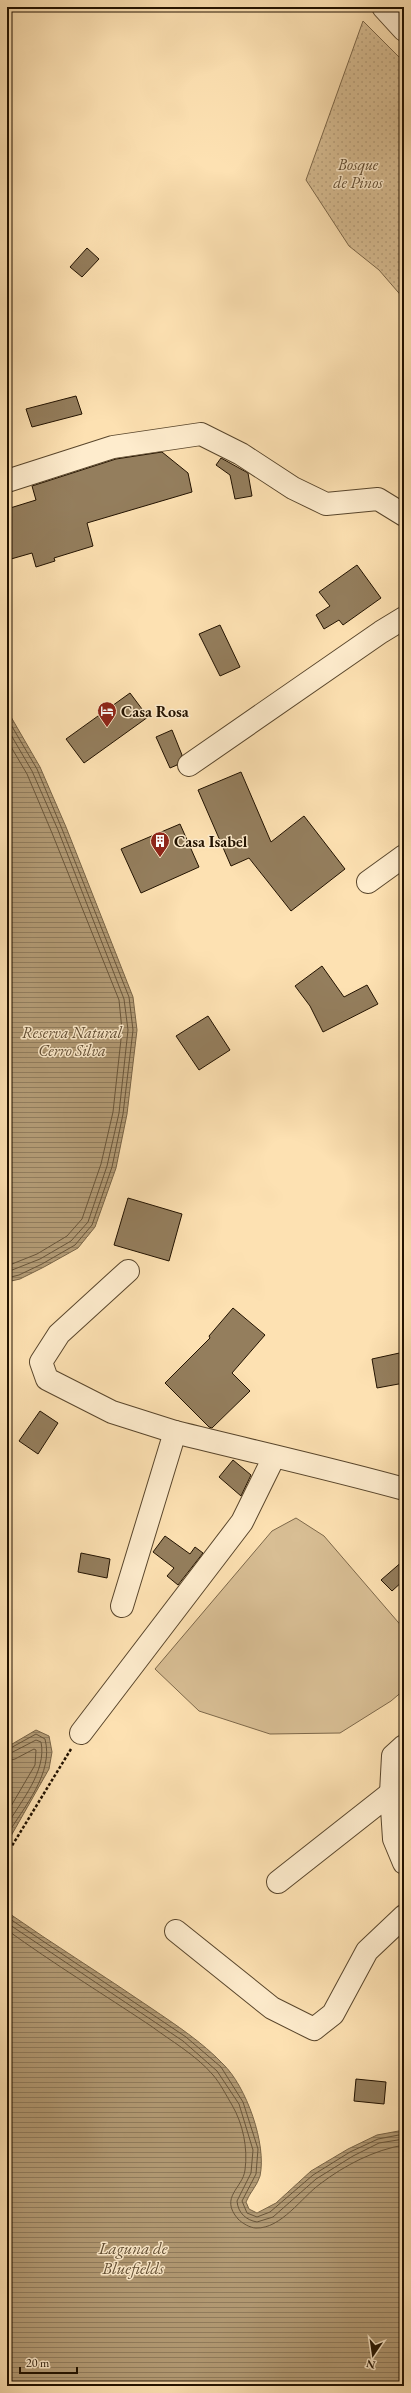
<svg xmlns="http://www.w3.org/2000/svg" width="411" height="2393" font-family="'EB Garamond',serif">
	<defs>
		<pattern id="park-dots" width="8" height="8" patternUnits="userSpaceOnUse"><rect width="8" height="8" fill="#d8be94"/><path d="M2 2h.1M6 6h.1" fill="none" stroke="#b9a27e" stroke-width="1.8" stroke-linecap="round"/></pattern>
		<pattern id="water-rules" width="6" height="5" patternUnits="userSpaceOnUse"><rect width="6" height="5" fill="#b39b75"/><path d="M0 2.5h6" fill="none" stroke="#917d5e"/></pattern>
	</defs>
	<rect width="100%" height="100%" fill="#fde1b2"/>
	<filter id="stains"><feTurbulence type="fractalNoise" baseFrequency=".005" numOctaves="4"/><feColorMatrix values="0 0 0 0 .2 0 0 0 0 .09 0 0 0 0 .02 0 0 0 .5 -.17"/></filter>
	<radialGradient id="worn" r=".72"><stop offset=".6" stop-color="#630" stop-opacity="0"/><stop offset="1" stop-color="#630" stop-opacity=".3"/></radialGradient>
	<polygon fill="#d8be94" stroke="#7d684a" points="296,1518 324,1536 404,1629 404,1690 391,1701 340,1733 270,1734 199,1711 155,1669 272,1531"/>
	<polygon fill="url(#park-dots)" stroke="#7d684a" points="363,21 404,62 404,299 379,270 349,246 306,180"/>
	<g fill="url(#water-rules)" stroke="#796446">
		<polygon points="7,710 40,767 66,827 133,997 137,1030 127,1114 116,1168 95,1227 78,1248 44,1267 20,1279 7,1282"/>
		<polygon points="36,1730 49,1736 52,1752 49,1769 7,1843 7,1747"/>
		<path d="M7,1912C54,1945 103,1975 151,2008C176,2025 202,2042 223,2064C246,2086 267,2144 260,2176C257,2186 250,2192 246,2202L249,2209L257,2213L276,2203L311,2171L348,2149L377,2135L404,2130V2386H7Z"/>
	</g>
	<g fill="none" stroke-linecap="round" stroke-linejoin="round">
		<g stroke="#6a563a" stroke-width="1">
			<polyline points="7,718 37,769 62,829 129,997 133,1030 123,1114 112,1167 92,1225 75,1245 42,1264 19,1275 7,1278"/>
			<polyline points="7,728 32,771 58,830 124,999 128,1030 119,1113 107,1166 88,1222 71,1241 40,1259 7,1272"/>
			<polyline points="7,740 27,774 52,833 119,1000 122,1030 113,1112 101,1164 82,1219 67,1236 37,1254 7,1266"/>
			<path d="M7,1750L36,1734L45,1739C54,1773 24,1807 7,1835"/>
			<path d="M7,1755L36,1740L41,1742C47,1771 21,1801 7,1825"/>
			<polyline points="7,1761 15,1759 34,1749 36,1750 35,1765 7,1813"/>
			<polyline points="7,1917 186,2037 221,2067 243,2102 258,2149 256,2174 242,2201 247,2213 257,2217 270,2212 313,2175 350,2152 378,2139 404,2134"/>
			<path d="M7,1923L183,2041L217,2071L239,2104L253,2150L251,2173L237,2201C238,2213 246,2220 257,2222L273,2217L316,2179L353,2156L379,2143L404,2139"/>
			<path d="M7,1930C54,1964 103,1994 151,2026C171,2041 196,2055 213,2075C220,2083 226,2095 232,2105C243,2124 248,2148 245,2170C243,2188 219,2197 238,2219C242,2223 250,2228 256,2228C281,2229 302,2197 320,2184C345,2165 374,2150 404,2145"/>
		</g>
	</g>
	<g fill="#947e5d" stroke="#221200">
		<polygon points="87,248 99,259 82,277 70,267"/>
		<polygon points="76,396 82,414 32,427 26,409"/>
		<polygon points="162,452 188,473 192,492 87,523 93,546 54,558 55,561 36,567 32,553 11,559 7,548 7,509 36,500 32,486 116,459"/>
		<polygon points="221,458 248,473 252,496 235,499 230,475 216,465"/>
		<polygon points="357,565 381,598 343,625 339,620 324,629 316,615 330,606 319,592"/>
		<polygon points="220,625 240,667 220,676 199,634"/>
		<polygon points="130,693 148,717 84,763 66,739"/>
		<polygon points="172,730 182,755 177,765 170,768 156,737"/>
		<polygon points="241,772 271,842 304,816 345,869 291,911 249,858 231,866 198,790"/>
		<polygon points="180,824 199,867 141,893 121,849"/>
		<polygon points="322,966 344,997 367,985 378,1004 323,1032 310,1006 295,986"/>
		<polygon points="208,1016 230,1050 199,1070 176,1036"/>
		<polygon points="128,1198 182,1214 169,1261 114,1245"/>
		<polygon points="233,1308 265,1335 232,1373 250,1391 212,1428 209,1427 165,1383 210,1338 209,1336"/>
		<polygon points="404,1352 404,1383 377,1388 372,1359"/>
		<polygon points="40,1411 58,1423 38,1454 19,1441"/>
		<polygon points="233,1460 251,1475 241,1496 219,1477"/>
		<polygon points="165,1536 190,1554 195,1547 203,1553 178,1585 167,1576 174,1568 153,1552"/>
		<polygon points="81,1553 110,1559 107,1578 78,1572"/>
		<polygon points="404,1560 404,1580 392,1591 381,1580"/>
		<polygon points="356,2079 386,2082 384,2104 354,2101"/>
	</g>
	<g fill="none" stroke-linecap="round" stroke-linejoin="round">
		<defs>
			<g id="minor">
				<polyline points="383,7 404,30"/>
				<polyline points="7,481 113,447 201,434 241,454 293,488 326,504 378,499 404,515"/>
				<polyline points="189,765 381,632 404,618"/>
				<polyline points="368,882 404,856"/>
				<path d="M175,1432C251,1451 328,1468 404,1489"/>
				<polyline points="122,1606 175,1432 112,1412 47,1379 41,1362 59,1334 128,1271"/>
				<polyline points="81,1733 242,1522 274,1457"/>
				<polyline points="391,1793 393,1756 404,1746"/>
				<polyline points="278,1882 391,1793 394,1839 404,1863"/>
				<polyline points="176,1931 272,2008 314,2029 333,2014 367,1951 404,1916"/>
			</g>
		</defs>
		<use href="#minor" stroke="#59462c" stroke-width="24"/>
		<polyline stroke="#221200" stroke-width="2.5" stroke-dasharray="3 2" stroke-linecap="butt" points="7,1854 71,1749"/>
		<use href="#minor" stroke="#feeccd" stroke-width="22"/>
	</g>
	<defs>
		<symbol id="hotel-pin" viewBox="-11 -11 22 30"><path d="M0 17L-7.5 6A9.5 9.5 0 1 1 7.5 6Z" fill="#8f2418" stroke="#feeccd"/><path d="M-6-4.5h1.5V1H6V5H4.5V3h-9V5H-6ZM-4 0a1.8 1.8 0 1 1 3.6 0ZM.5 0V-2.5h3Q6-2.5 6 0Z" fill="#fff"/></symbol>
		<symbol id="building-pin" viewBox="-11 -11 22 30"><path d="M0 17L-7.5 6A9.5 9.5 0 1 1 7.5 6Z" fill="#8f2418" stroke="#feeccd"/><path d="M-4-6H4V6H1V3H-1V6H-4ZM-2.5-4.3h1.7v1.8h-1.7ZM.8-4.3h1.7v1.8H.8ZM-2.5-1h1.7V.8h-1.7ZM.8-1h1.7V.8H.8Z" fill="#fff"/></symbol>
	</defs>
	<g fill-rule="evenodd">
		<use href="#hotel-pin" x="96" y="700" width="22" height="30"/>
		<use href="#building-pin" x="149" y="830" width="22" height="30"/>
	</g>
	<g text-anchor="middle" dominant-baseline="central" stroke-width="3" stroke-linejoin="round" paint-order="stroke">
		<g font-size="16" font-style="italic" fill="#624e34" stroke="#feeccd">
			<text x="358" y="164">Bosque<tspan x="358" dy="18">de Pinos</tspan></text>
			<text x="72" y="1032">Reserva Natural<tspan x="72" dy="18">Cerro Silva</tspan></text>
		</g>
		<g font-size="16" font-weight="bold" fill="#221200" stroke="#feeccd" text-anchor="start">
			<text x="121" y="711">Casa Rosa</text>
			<text x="174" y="841">Casa Isabel</text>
		</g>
		<g font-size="17" font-style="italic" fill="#635035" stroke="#feeccd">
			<text x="133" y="2248">Laguna de<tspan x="133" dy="20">Bluefields</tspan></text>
		</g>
	</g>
	<rect width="411" height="2393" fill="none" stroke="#fde1b2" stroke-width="24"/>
	<rect x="8" y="8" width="395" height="2377" fill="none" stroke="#221200" stroke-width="2"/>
	<rect x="12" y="12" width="387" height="2369" fill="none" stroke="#221200"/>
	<g transform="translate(373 2355) rotate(193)" stroke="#feeccd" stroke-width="3" paint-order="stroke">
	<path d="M0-3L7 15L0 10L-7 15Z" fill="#221200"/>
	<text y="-6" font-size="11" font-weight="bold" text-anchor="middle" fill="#221200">N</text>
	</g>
	<path d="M20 2367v6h57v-6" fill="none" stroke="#221200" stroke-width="2"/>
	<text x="26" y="2367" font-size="12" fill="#221200" stroke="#feeccd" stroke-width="3" paint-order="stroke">20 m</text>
	<rect width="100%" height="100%" filter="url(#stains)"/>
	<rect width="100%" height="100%" fill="url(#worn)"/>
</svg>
